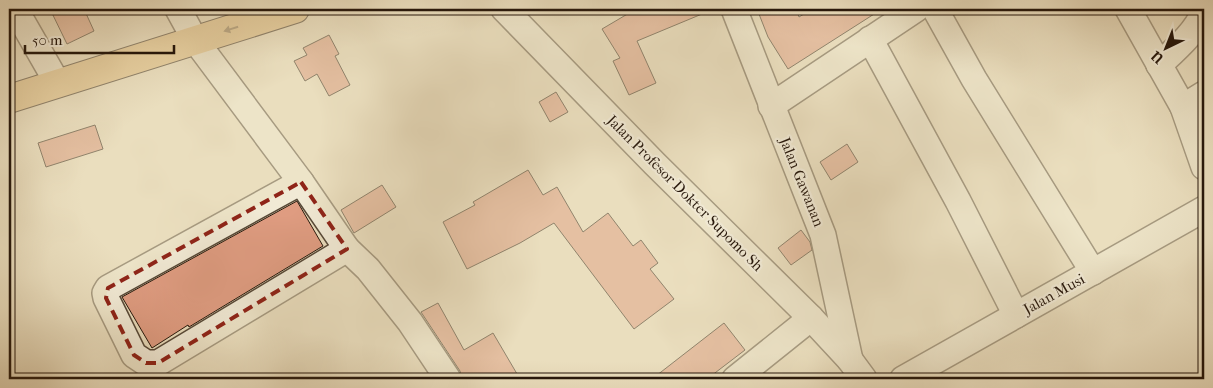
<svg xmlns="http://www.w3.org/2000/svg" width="1213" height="388" font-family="'IM FELL French Canon',serif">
	<rect width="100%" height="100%" fill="#eadebe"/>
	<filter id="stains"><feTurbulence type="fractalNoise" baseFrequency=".004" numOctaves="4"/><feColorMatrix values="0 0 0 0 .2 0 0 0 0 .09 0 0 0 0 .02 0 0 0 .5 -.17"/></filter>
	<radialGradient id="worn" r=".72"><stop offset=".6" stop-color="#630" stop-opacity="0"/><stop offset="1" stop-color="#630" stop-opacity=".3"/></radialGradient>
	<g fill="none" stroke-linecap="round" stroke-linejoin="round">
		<polyline stroke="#6b7b6b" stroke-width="5.5" points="1203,122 1204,125"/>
	</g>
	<g fill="#df9c81" stroke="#26170b">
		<polygon points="50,9 84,9 94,31 67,44"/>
		<polygon points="636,9 714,9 637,41 656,83 629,95 613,61 620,58 602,29"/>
		<polygon points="757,9 796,9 799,17 812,9 882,9 788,69 768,37"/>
		<polygon points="329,35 339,54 335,56 350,85 329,96 317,74 305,81 294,61 307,55 303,48"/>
		<polygon points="556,92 568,112 550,122 539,102"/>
		<polygon points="95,125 103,149 46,167 38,143"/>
		<polygon points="847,144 858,162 831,180 820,162"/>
		<polygon points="528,170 543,195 557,187 583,232 608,213 633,246 641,240 658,263 650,269 674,299 634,329 554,223 520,243 467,269 443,222 475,205 473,202"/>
		<polygon points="382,185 396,207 354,233 341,210"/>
		<polygon points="297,201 323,246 189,327 188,325 152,348 122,297"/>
		<polygon points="801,230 810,242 812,250 791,265 778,248"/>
		<polygon points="438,303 464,350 493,333 520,379 462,379 460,371 421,312"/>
		<polygon points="724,323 745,350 707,379 652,379"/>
	</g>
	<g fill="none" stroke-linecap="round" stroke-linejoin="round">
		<defs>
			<g id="minor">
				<polyline points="15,9 58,84"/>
				<polyline points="178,9 195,40 301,182 347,249 368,269 410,322 448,379"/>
				<polyline points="504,9 655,164 811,318 850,360 864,379"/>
				<polyline points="734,9 823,235 850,360"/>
				<polyline points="935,9 974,79 1093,272"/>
				<polyline points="1128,9 1183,107 1204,167"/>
				<polyline points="870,39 958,201 1016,315"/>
				<path d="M1159,65C1176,49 1195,33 1204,12"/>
				<polyline points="771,106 916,9"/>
				<polyline points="1183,107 1204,94"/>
				<polyline points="301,182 108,288 105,293 106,298 134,355 146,363 158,363 347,249"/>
				<polyline points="735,379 811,318"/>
				<polyline points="903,379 1204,209"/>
			</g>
			<polyline id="major" points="9,99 295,9"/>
		</defs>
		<use href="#minor" stroke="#574938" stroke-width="28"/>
		<use href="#major" stroke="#26170b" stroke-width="30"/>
		<use href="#minor" stroke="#f1ead5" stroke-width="25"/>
		<use href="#major" stroke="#e5bf7f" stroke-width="28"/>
	</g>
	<defs><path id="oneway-solid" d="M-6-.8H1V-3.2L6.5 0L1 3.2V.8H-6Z" transform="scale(1.25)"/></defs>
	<use fill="#866b45" href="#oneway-solid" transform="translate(231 29) rotate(162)"/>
	<path d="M0 0H1213V388H0ZM301,182L347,249L158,363H146L134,355L106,298L108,288Z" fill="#eadebe" fill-opacity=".55" fill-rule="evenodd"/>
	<path fill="none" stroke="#8f2418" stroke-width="4" stroke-dasharray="10 6" stroke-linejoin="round" d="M301,182L347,249L158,363H146L134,355L106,298L108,288Z"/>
	<g text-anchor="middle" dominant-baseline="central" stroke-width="4.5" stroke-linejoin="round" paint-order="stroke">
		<g font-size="15" fill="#26170b" stroke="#f1ead5">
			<text transform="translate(802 182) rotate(68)">Jalan Gawanan</text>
			<text transform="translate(685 193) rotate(45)">Jalan Profesor Dokter Supomo Sh</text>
			<text transform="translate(1054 294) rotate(-29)">Jalan Musi</text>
		</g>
	</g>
	<rect width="1213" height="388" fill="none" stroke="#eadebe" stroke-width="30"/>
	<rect x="10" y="10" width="1193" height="368" fill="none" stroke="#26170b" stroke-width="2.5"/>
	<rect x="15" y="15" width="1183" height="358" fill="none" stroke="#26170b"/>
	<g transform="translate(1166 48) rotate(223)" stroke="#f1ead5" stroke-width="4" paint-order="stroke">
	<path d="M0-4L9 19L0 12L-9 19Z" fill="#26170b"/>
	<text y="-8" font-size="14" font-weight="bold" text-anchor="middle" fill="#26170b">U</text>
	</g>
	<path d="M25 45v8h149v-8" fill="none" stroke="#26170b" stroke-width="2.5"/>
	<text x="32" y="45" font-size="15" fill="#26170b" stroke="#f1ead5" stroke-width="4" paint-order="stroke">50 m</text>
	<rect width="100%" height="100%" filter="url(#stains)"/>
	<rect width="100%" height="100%" fill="url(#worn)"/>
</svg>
